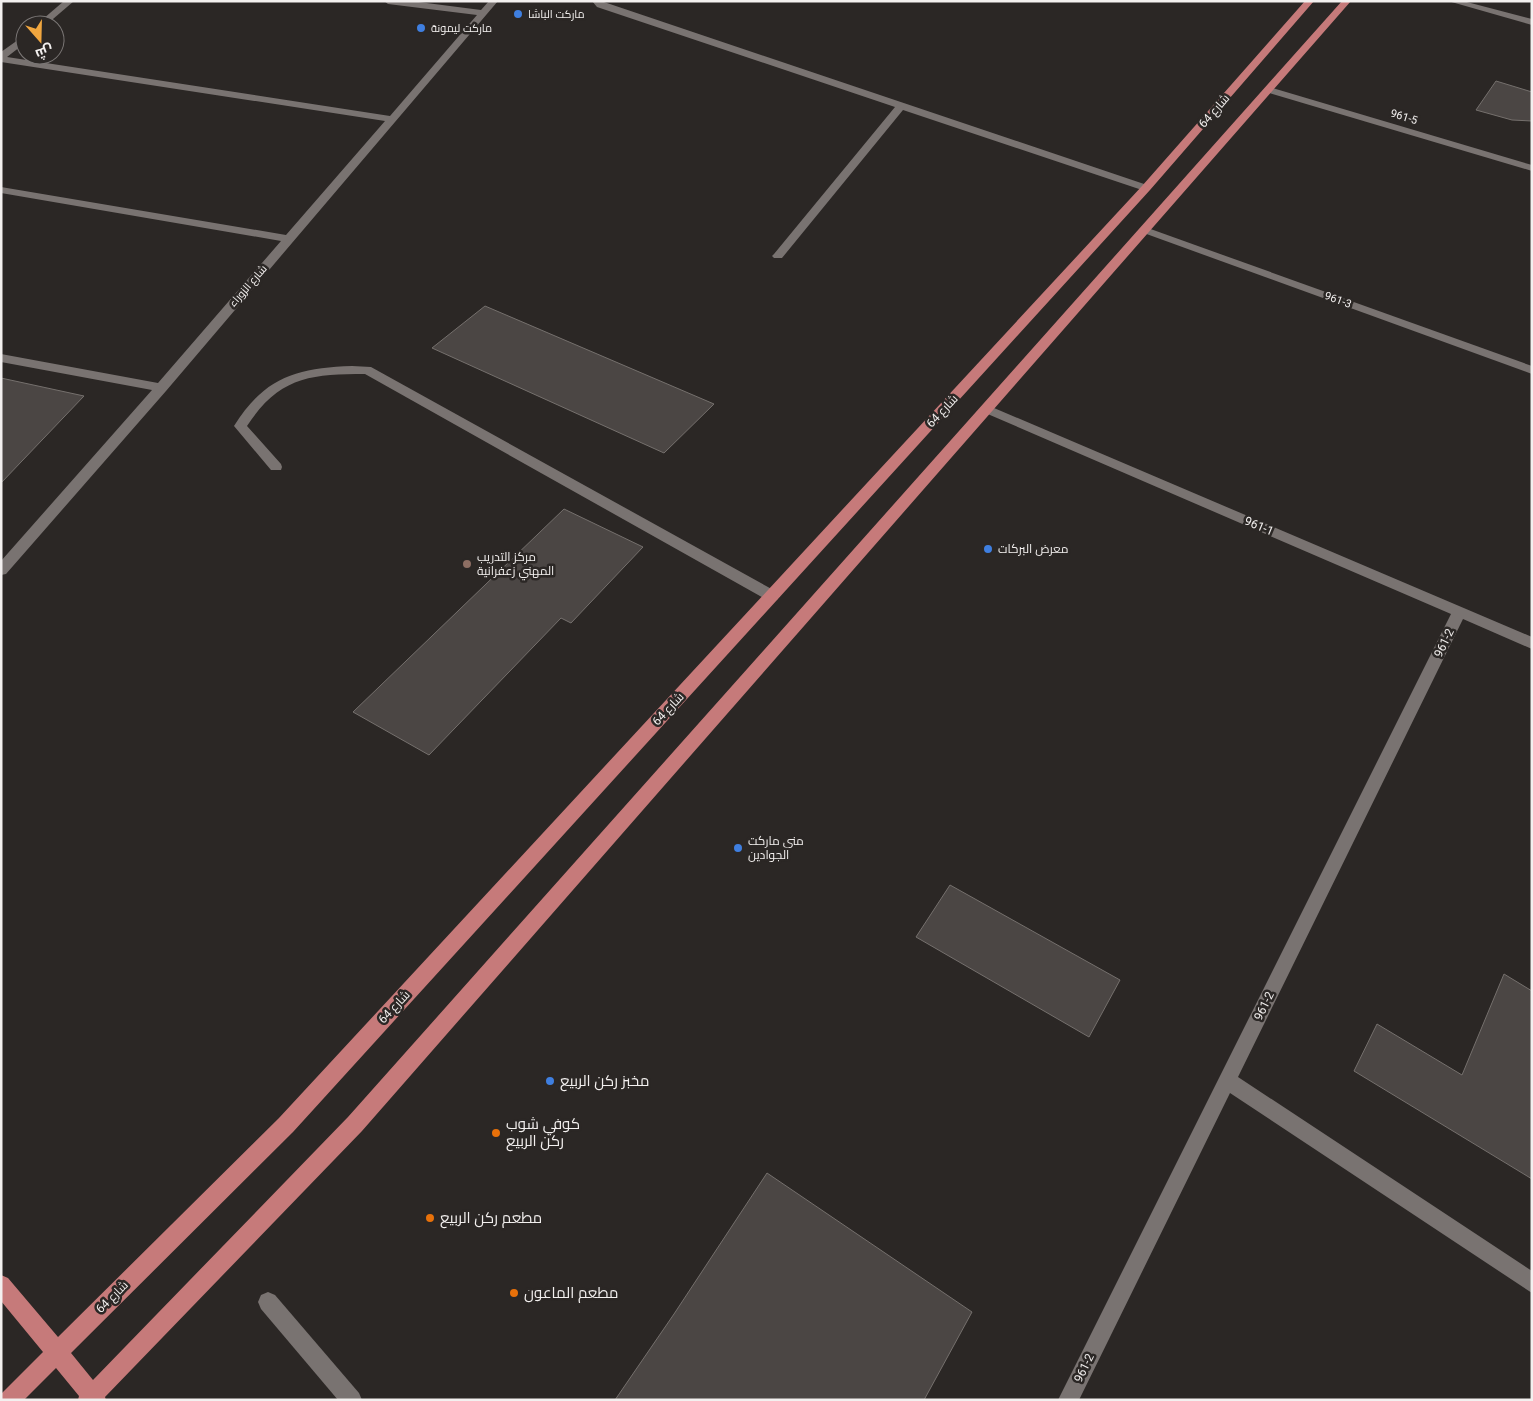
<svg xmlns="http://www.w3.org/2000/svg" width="1533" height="1401" font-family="Roboto,Cairo,sans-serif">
	<rect width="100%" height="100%" fill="#2b2725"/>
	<g fill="#4b4644" stroke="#75706d">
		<polygon points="1496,81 1532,92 1532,121 1512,120 1476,110"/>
		<polygon points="485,306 714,404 664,453 432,348"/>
		<polygon points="1,378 84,396 1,483"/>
		<polygon points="564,509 643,547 571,623 561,618 429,755 353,712"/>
		<polygon points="950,885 1120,980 1089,1037 916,937"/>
		<polygon points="1504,974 1532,991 1532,1179 1354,1071 1377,1024 1462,1075"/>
		<polygon points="767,1173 972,1312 924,1400 615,1400 674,1314"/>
	</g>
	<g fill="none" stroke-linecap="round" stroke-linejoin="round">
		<g fill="#797371" fill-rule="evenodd">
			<polygon points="64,1 74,1 46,25 36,25"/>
			<polygon points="384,1 411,1 481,10 489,1 498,1 166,391 6,574 1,575 1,561 152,390 1,362 1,354 158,383 281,241 1,193 1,187 286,235 385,121 1,62 1,52 25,35 25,43 7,57 390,116 477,15 388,4"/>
			<polygon points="592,1 601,1 1150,186 1151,188 1146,191 1142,190 903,110 782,258 774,258 772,256 774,254 895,107 597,7"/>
			<polygon points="1448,1 1463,1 1532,19 1532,25"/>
			<polygon points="1269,87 1532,165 1532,171 1266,92 1266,88"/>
			<polygon points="1145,227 1532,366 1532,374 1141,232 1140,230 1141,228"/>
			<path d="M352,366L371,367L777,592L779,596L777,600L772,601L767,600L365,374C310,374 279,377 247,426L281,464L282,467L281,470H271L234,426C265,377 296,368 352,366Z"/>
			<polygon points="987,405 1532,637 1532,649 1463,619 1238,1077 1532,1271 1532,1293 1230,1093 1079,1400 1058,1400 1451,614 983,412 981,409"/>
			<polygon points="268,1292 275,1295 359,1393 362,1400 338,1400 261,1309 258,1302 261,1295"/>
		</g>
		<polygon fill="#c67a7a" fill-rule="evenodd" points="1305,1 1314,1 1150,190 293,1132 71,1353 93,1380 348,1117 1342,1 1351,1 362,1131 105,1397 106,1400 78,1400 79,1396 56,1368 24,1400 1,1400 2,1393 43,1352 1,1301 1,1275 8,1278 58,1337 279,1118 1142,186"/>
	</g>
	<g fill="#3f7fe0" stroke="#2b2725" stroke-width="2">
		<circle cx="518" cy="14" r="5"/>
		<circle cx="421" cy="28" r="5"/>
		<circle cx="988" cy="549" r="5"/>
		<circle cx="738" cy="848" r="5"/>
		<circle cx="550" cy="1081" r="5"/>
	</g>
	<circle fill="#8d6e63" stroke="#2b2725" stroke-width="2" cx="467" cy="564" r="5"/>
	<g fill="#e8710a" stroke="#2b2725" stroke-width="2">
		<circle cx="496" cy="1133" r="5"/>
		<circle cx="430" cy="1218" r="5"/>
		<circle cx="514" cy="1293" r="5"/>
	</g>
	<g text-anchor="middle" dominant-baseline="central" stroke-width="5" stroke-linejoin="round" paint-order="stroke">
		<g font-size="11" fill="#f3f0ef" stroke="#2b2725" text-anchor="start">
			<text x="528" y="14">ماركت الباشا</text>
			<text x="431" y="28">ماركت ليمونة</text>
		</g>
		<g font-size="11" fill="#f3f0ef" stroke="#2b2725">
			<text transform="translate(1404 117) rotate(17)">961-5</text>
			<text transform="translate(248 286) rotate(-49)">شارع الزوراء</text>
			<text transform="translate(1338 300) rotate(20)">961-3</text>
		</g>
		<g font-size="12" fill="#f3f0ef" stroke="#2b2725">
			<text transform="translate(1214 111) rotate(-49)">شارع 64</text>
			<text transform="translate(942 411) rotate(-47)">شارع 64</text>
			<text transform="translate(1259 526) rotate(23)">961-1</text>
			<text transform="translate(1444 643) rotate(-64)">961-2</text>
			<text transform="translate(668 709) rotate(-47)">شارع 64</text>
			<text transform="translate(1264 1006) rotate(-64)">961-2</text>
			<text transform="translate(394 1007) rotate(-47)">شارع 64</text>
			<text transform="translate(112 1297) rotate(-45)">شارع 64</text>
			<text transform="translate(1084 1368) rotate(-64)">961-2</text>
		</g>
		<g font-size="12" fill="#f3f0ef" stroke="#2b2725" text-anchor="start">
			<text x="998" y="549">معرض البركات</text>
			<text x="477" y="557">مركز التدريب<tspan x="477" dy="14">المهني زعفرانية</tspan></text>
			<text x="748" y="841">مني ماركت<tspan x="748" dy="14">الجوادين</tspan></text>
		</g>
		<g font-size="15" fill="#f3f0ef" stroke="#2b2725" text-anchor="start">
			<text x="560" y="1081">مخبز ركن الربيع</text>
			<text x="506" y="1124">كوفي شوب<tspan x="506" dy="17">ركن الربيع</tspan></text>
			<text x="440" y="1218">مطعم ركن الربيع</text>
			<text x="524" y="1293">مطعم الماعون</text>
		</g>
	</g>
	<rect width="1533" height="1401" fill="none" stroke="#f3f0ef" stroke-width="5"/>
	<g transform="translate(40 40) rotate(160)"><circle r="24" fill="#2b2725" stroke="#7b7776"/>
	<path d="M0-4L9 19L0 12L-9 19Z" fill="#f0a63f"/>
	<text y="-8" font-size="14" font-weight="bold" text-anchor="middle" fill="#f3f0ef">ش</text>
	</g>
</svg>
